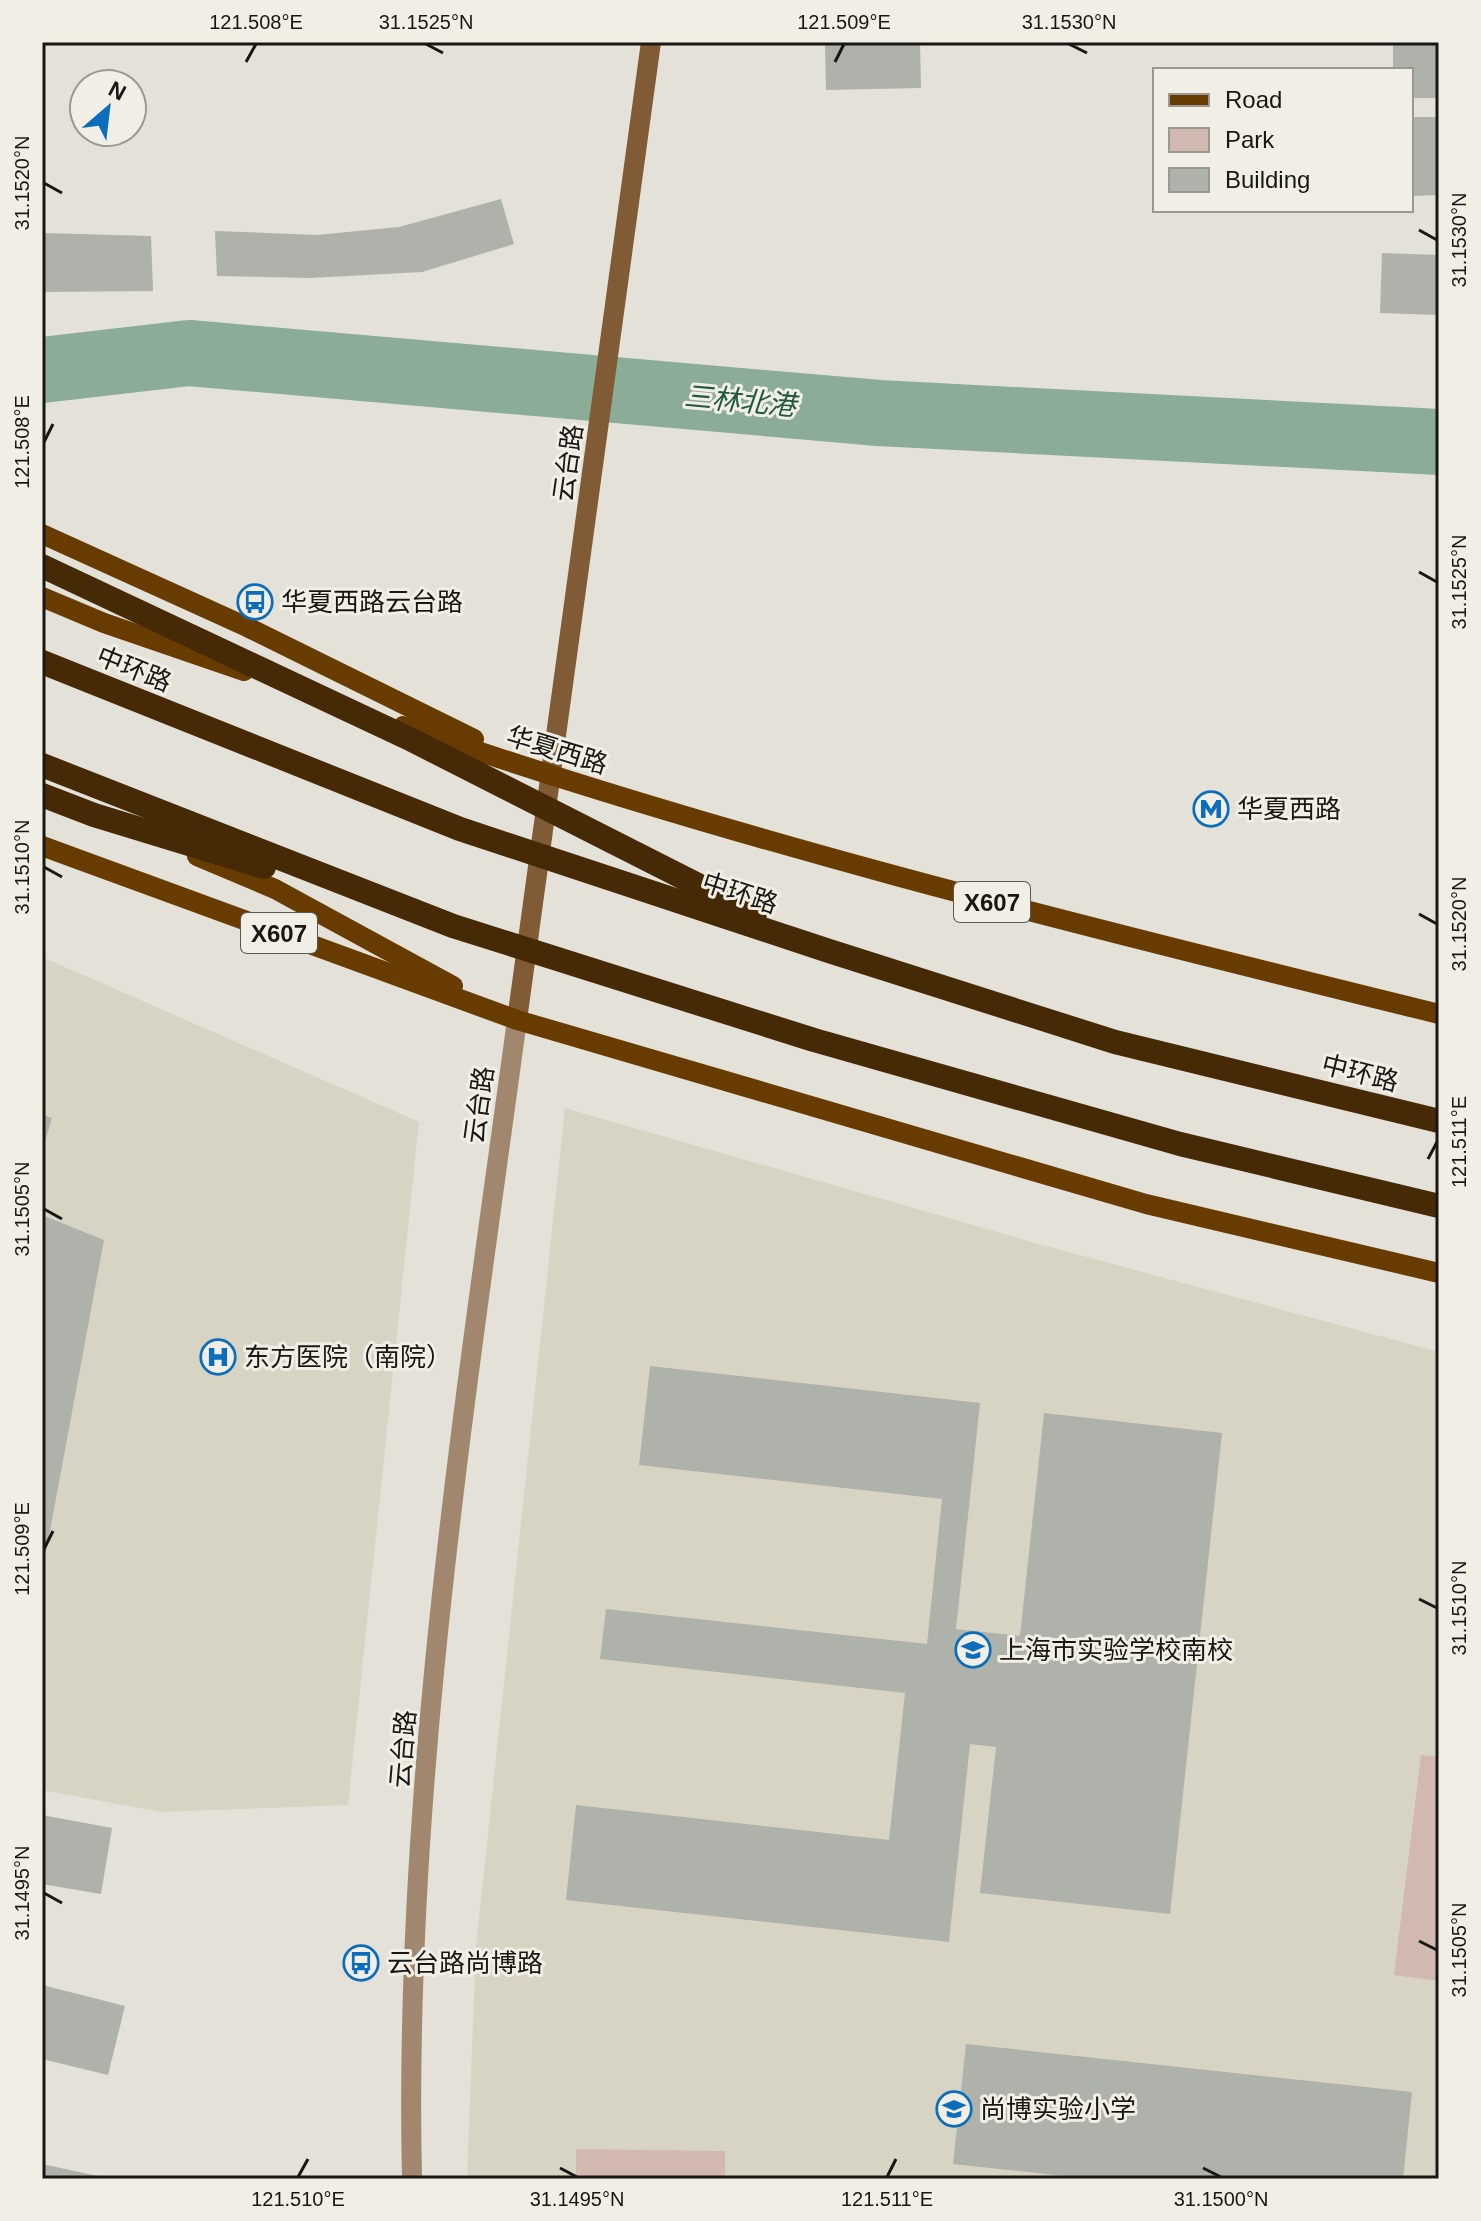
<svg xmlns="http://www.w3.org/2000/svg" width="1481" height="2221" font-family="Arial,'Noto Sans SC',sans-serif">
	<rect width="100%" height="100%" fill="#e3e1d8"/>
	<g fill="#d8d4c4">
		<polygon points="42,957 419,1122 348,1805 161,1812 42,1790"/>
		<polygon points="565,1108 1035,1243 1439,1352 1439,2179 467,2179 476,1947"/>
	</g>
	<g fill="#d1b8b1">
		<polygon points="1421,1755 1439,1757 1439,1981 1394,1975"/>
		<polygon points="576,2149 725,2151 725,2179 576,2179"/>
	</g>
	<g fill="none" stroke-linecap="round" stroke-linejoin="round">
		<polyline stroke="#8bac97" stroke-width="66" points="42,370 189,353 879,413 1439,442"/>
	</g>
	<g fill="#aeb2aa">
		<polygon points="825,42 920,42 921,88 826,90"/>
		<polygon points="1393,42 1439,42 1439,98 1411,98 1411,70 1393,70"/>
		<polygon points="1411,117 1439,117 1439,195 1411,196"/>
		<polygon points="501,199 514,244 422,272 310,278 217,276 215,231 317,235 399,227"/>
		<polygon points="42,233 151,236 153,291 42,292"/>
		<polygon points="1382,253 1439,255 1439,315 1380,313"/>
		<polygon points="42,1114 52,1118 43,1149 42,1148"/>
		<polygon points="42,1215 104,1240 44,1563 42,1563"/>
		<polygon points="650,1366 980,1403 956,1629 1020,1636 1044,1413 1222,1433 1170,1914 980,1893 996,1747 970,1744 949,1942 566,1900 576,1805 889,1840 905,1693 600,1659 606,1609 927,1644 942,1499 639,1465"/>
		<polygon points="42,1815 112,1828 101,1894 42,1884"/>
		<polygon points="42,1985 125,2006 108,2075 42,2059"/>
		<polygon points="966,2044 1412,2092 1403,2179 1092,2179 953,2164"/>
		<polygon points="42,2164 107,2178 107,2179 42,2179"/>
	</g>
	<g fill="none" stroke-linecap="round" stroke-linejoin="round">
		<path stroke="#a1876d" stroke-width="20" d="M412,2179C403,1791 465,1404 517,1020"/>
		<polyline stroke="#805b35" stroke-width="20" points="517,1020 651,42"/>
		<g stroke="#683c00" stroke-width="20">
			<polyline points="42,534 247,627 474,739"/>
			<polyline points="42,597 104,623 244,671"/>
			<path d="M403,726C742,843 1091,928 1439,1014"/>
			<polyline points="42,846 517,1020 1146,1204 1439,1273"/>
			<polyline points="197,856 275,889 453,986"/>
		</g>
		<g stroke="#462905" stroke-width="24">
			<polyline points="42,566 412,740 755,914"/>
			<polyline points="42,662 460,829 829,951 1115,1042 1439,1121"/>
			<polyline points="42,765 453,926 814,1040 1180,1144 1439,1206"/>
			<polyline points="42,795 94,815 264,867"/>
		</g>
	</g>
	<path fill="none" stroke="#181714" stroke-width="3" d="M426,44L443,53M1069,44L1087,53M246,62L256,44M835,62L844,44M44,183L62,193M1419,230L1437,240M44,442L53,424M1419,572L1437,582M44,867L62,877M1419,914L1437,924M1428,1159L1437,1142M44,1209L62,1219M44,1549L53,1531M1419,1599L1437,1608M44,1893L62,1903M1419,1941L1437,1950M560,2168L577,2177M1203,2168L1221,2177M298,2177L308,2159M887,2177L896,2159"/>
	<defs>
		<symbol id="bus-ring" viewBox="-11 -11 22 22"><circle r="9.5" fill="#f0eee5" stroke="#0c6eba" stroke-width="1.5"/><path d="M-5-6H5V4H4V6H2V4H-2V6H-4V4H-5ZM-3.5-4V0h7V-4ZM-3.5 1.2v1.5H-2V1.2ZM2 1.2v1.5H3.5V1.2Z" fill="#0c6eba"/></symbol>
		<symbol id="metro-ring" viewBox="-11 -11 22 22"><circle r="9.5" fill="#f0eee5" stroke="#0c6eba" stroke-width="1.5"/><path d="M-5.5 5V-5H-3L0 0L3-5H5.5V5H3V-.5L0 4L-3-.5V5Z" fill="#0c6eba"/></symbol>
		<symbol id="hospital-ring" viewBox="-11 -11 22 22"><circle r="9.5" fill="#f0eee5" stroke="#0c6eba" stroke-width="1.5"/><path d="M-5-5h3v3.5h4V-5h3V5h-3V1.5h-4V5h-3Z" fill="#0c6eba"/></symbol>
		<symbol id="school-ring" viewBox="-11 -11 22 22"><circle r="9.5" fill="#f0eee5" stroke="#0c6eba" stroke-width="1.5"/><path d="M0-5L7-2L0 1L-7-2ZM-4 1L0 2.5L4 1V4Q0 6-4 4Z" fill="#0c6eba"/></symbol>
	</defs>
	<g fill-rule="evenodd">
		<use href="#bus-ring" x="235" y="582" width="40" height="40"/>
		<use href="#metro-ring" x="1191" y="789" width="40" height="40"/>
		<use href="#hospital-ring" x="198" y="1337" width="40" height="40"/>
		<use href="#school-ring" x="953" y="1630" width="40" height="40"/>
		<use href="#bus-ring" x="341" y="1943" width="40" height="40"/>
		<use href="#school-ring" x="934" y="2089" width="40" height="40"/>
	</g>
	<g text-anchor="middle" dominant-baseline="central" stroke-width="6" stroke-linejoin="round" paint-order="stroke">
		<g fill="#f0eee5" stroke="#595853" stroke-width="2">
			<rect x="954" y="882" width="76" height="40" rx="6"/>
			<rect x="241" y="913" width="76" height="40" rx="6"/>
		</g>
		<g font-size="24" font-weight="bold" fill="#181714">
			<text x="992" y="902">X607</text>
			<text x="279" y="933">X607</text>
		</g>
		<g font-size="26" fill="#181714" stroke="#f0eee5">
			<text transform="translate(568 463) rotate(-82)">云台路</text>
			<text transform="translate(134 669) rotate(22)">中环路</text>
			<text transform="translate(557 750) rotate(17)">华夏西路</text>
			<text transform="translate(740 893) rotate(18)">中环路</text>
			<text transform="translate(1360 1073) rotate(14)">中环路</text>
			<text transform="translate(479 1105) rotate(-82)">云台路</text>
			<text transform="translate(403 1749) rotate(-85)">云台路</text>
		</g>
		<g font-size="26" fill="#181714" stroke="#f0eee5" text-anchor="start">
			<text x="281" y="602">华夏西路云台路</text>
			<text x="1237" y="809">华夏西路</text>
			<text x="244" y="1357">东方医院（南院）</text>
			<text x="999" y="1650">上海市实验学校南校</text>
			<text x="387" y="1963">云台路尚博路</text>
			<text x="980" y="2109">尚博实验小学</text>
		</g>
		<g font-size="28" font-style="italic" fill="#225a3d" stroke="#f0eee5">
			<text transform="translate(740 401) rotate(5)">三林北港</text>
		</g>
	</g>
	<rect width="1481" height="2221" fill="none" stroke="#f0eee5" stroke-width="88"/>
	<rect x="1153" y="68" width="260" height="144" fill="#f0eee5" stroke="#9a9891" stroke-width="2"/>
	<rect x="1169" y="94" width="40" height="12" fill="#683c00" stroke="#9a9891" stroke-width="2"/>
	<text x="1225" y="108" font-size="24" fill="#181714">Road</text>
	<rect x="1169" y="128" width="40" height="24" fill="#d1b8b1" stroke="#9a9891" stroke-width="2"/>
	<text x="1225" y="148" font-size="24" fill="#181714">Park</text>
	<rect x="1169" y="168" width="40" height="24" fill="#aeb2aa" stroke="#9a9891" stroke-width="2"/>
	<text x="1225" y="188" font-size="24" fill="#181714">Building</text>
	<g transform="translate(108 108) rotate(28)"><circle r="38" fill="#f0eee5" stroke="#9a9891" stroke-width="2"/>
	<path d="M0-6L14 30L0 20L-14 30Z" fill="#0c6eba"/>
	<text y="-12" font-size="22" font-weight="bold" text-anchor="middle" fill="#181714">N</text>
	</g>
	<rect x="44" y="44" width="1393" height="2133" fill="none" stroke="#181714" stroke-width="3"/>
	<g font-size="20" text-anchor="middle" fill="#181714">
		<text x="256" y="29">121.508°E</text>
		<text x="426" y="29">31.1525°N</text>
		<text x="844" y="29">121.509°E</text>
		<text x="1069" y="29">31.1530°N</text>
		<text transform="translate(22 183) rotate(-90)" y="7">31.1520°N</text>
		<text transform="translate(1459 240) rotate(-90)" y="7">31.1530°N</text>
		<text transform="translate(22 442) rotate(-90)" y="7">121.508°E</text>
		<text transform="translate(1459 582) rotate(-90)" y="7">31.1525°N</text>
		<text transform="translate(22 867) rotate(-90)" y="7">31.1510°N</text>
		<text transform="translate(1459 924) rotate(-90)" y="7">31.1520°N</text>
		<text transform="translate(1459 1142) rotate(-90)" y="7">121.511°E</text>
		<text transform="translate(22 1209) rotate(-90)" y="7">31.1505°N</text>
		<text transform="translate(22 1549) rotate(-90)" y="7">121.509°E</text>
		<text transform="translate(1459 1608) rotate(-90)" y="7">31.1510°N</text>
		<text transform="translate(22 1893) rotate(-90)" y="7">31.1495°N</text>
		<text transform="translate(1459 1950) rotate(-90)" y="7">31.1505°N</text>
		<text x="298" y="2206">121.510°E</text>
		<text x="577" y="2206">31.1495°N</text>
		<text x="887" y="2206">121.511°E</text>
		<text x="1221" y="2206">31.1500°N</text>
	</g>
</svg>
